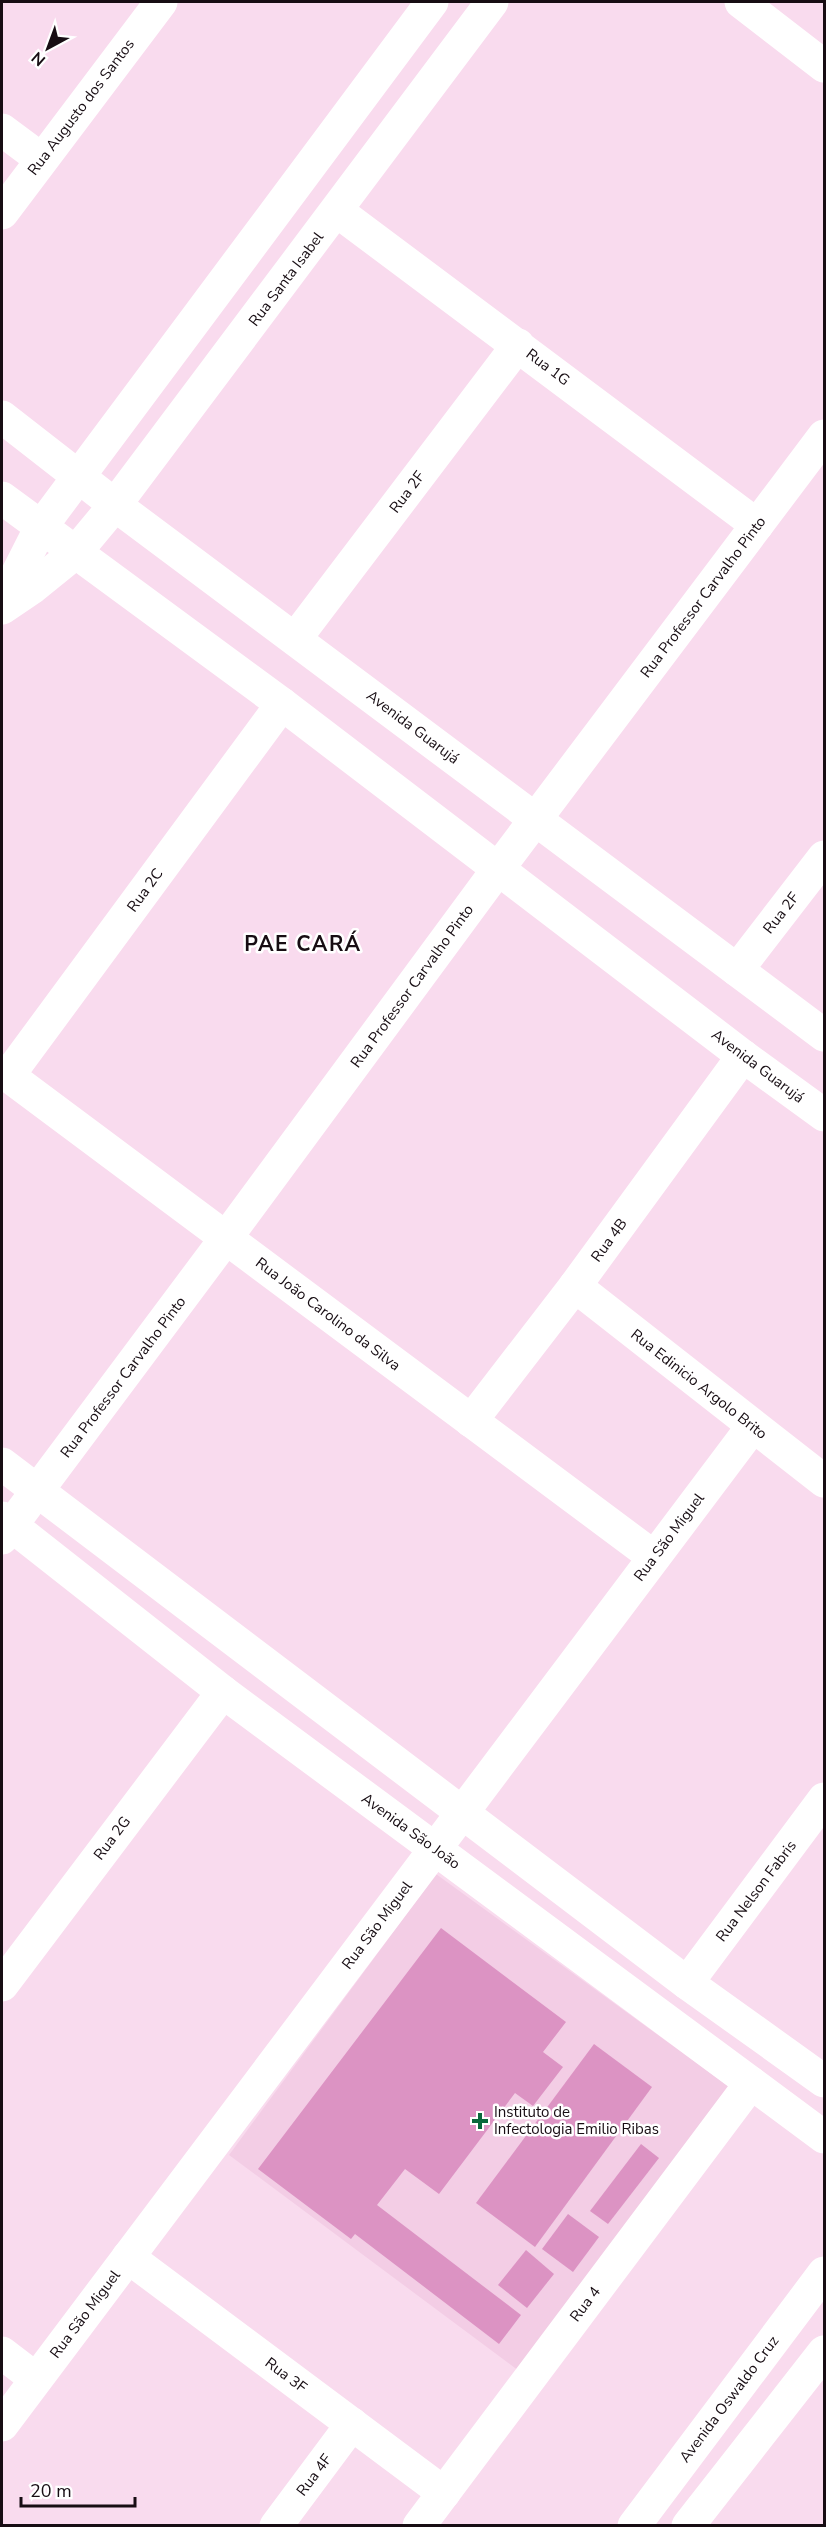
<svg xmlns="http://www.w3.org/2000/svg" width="826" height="2527" font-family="'Nunito Sans',sans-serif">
	<rect width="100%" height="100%" fill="#f9dbee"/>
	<polygon fill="#f3cde5" points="436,1874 731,2088 519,2371 229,2155"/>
	<g fill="#dc93c3">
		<polygon points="441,1928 566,2022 543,2052 563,2067 533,2106 515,2093 439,2194 405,2169 377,2205 521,2315 499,2344 355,2234 351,2239 258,2169"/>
		<polygon points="594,2044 652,2087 535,2247 476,2203"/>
		<polygon points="641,2144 659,2158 608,2224 590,2211"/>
		<polygon points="568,2214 599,2237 573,2272 542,2249"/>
		<polygon points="526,2250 554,2274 527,2308 498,2285"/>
	</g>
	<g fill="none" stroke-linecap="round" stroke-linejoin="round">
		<g stroke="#fff" stroke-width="33">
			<polyline points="741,2 824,66"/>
			<polyline points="2,130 41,159"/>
			<polyline points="337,211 757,525"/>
			<polyline points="2,213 161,2"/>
			<polyline points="2,417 115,505 824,1035"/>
			<polyline points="2,498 282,704 743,1056 824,1115"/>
			<polyline points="2,604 41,527 432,2"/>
			<polyline points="2,608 33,587 75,553 115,505 492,2"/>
			<polyline points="295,639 518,345"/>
			<polyline points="737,970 824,857"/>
			<polyline points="2,1071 654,1557"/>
			<polyline points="8,1076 282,704"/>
			<polyline points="575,1286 824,1481"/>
			<polyline points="471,1421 575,1286 743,1056"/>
			<polyline points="2,1464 687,1983 824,2081"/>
			<polyline points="2,1518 223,1692 824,2137"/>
			<polyline points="2,1538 226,1238 498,869 824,436"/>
			<polyline points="687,1983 824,1799"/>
			<polyline points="2,1985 223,1692"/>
			<polyline points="128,2257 444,2493"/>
			<polyline points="2,2353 36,2379"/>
			<polyline points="2,2425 753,1426"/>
			<polyline points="276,2526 352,2424"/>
			<polyline points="419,2526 751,2083"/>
			<polyline points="634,2526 824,2273"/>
			<polyline points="688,2526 824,2352"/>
		</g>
	</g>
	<path fill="#09683c" stroke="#fff" stroke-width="2" d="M477 2112h6v6h6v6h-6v6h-6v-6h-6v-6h6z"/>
	<g text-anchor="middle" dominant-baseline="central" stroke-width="5" stroke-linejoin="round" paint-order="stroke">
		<g font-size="15" fill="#170d13" stroke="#fff">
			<text transform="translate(81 107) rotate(-53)">Rua Augusto dos Santos</text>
			<text transform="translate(286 279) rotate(-53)">Rua Santa Isabel</text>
			<text transform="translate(548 367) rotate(37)">Rua 1G</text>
			<text transform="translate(407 492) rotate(-53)">Rua 2F</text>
			<text transform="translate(703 597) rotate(-53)">Rua Professor Carvalho Pinto</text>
			<text transform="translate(413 727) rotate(37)">Avenida Guarujá</text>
			<text transform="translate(145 890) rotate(-54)">Rua 2C</text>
			<text transform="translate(781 913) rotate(-52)">Rua 2F</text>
			<text transform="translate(412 986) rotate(-54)">Rua Professor Carvalho Pinto</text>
			<text transform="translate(758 1066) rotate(37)">Avenida Guarujá</text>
			<text transform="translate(609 1240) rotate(-54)">Rua 4B</text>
			<text transform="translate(328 1314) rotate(37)">Rua João Carolino da Silva</text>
			<text transform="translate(123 1377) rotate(-53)">Rua Professor Carvalho Pinto</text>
			<text transform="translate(699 1384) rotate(38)">Rua Edinicio Argolo Brito</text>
			<text transform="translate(669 1537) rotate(-53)">Rua São Miguel</text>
			<text transform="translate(411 1831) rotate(36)">Avenida São João</text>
			<text transform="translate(112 1838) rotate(-53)">Rua 2G</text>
			<text transform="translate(756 1891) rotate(-53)">Rua Nelson Fabris</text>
			<text transform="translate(377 1925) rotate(-53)">Rua São Miguel</text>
			<text transform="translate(585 2304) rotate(-53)">Rua 4</text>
			<text transform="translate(85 2314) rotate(-53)">Rua São Miguel</text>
			<text transform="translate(286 2375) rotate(37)">Rua 3F</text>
			<text transform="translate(729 2399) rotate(-53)">Avenida Oswaldo Cruz</text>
			<text transform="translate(314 2475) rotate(-53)">Rua 4F</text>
		</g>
		<g font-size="15" fill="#170d13" stroke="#fff" text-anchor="start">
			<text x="494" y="2112">Instituto de<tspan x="494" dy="17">Infectologia Emilio Ribas</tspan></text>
		</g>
		<g font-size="21" font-weight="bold" letter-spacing="1.5" fill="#170d13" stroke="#fff">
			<text x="303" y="944">PAE CARÁ</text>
		</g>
	</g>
	<rect width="826" height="2527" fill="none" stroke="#170d13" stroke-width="6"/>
	<g transform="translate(48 48) rotate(221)" stroke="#ffffff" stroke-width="4.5" paint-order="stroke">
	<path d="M0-4.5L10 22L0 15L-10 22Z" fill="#170d13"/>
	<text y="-9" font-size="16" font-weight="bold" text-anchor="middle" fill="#170d13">N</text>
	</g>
	<path d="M21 2497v9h114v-9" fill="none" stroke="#170d13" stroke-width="3"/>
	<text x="30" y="2497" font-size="18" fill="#170d13" stroke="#ffffff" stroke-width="4.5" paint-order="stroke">20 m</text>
</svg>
